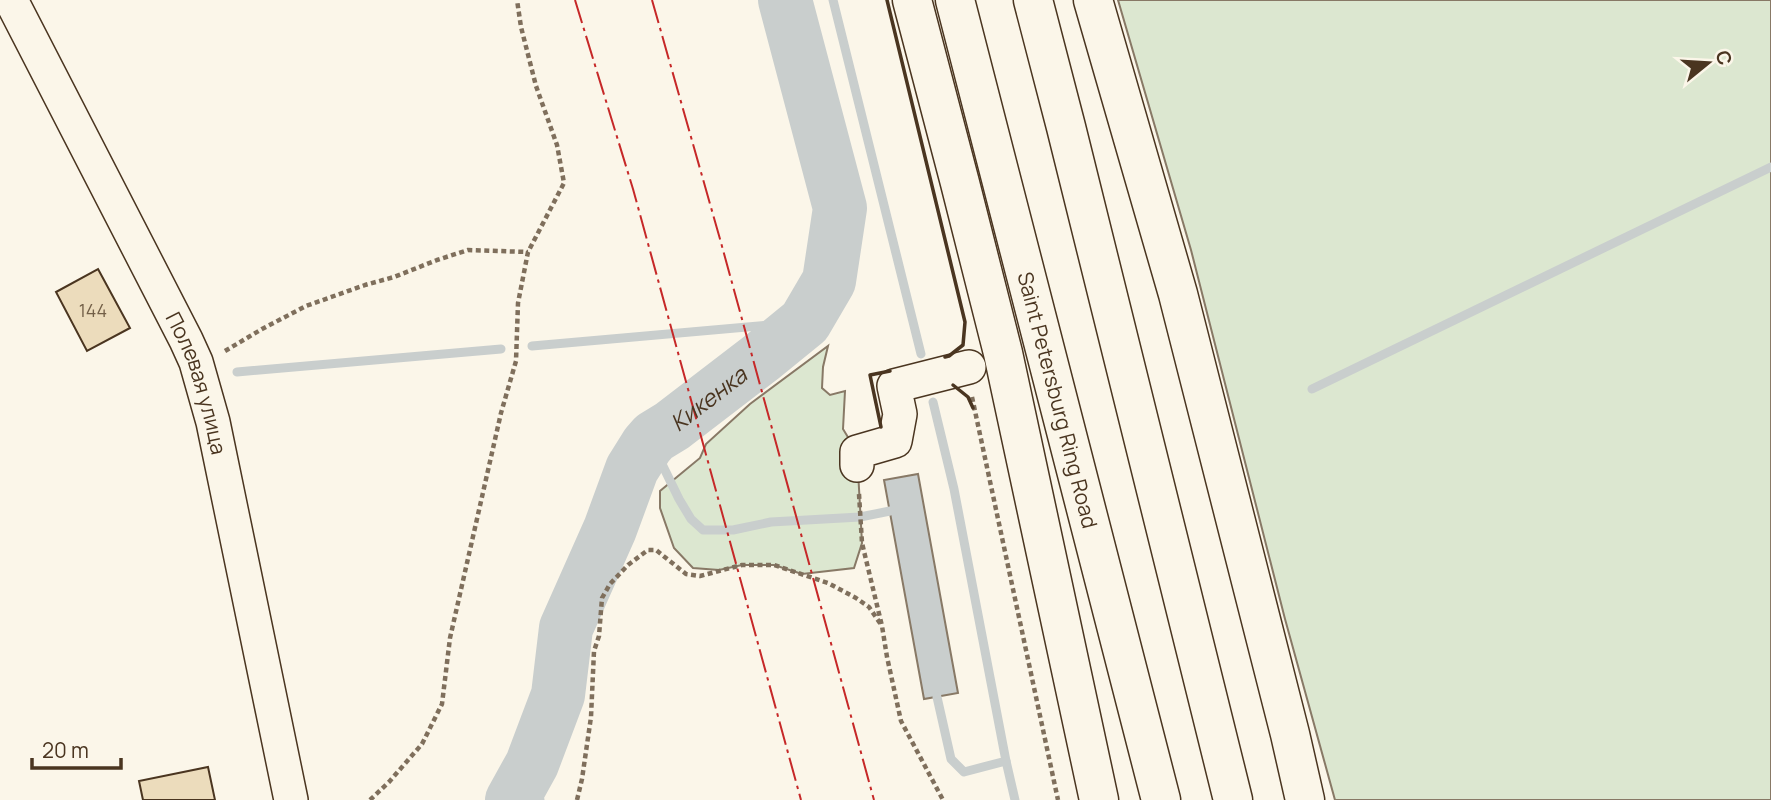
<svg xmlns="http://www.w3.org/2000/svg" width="1771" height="800" font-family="Manrope,sans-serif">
	<rect width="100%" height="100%" fill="#fbf6e9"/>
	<g fill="#dce7d0" stroke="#887966" stroke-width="2">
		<polygon points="1118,0 1771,0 1771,800 1335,800 1285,619 1191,250"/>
		<polygon points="828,346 823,367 822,388 830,395 845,391 843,429 857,452 862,543 854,568 802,574 774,565 742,565 719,570 693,568 674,548 660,508 660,491 700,458 706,444 750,404"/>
	</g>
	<polygon fill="#c9cecd" stroke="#887966" stroke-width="2" points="918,474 958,693 924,699 884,480"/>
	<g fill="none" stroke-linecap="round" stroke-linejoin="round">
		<g stroke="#c9cecd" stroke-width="9">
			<polyline points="833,0 921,354"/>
			<polyline points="532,346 805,322"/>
			<polyline points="237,372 501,349"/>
			<polyline points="1312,389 1771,167"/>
			<polyline points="933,402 954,489 1006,761 964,772 951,759 937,697"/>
			<polyline points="647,445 660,460 679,499 691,519 703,530 733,530 771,522 860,517 890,511"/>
			<polyline points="1006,761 1015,800"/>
			<polyline points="532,764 540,800"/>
		</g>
		<path stroke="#c9cecd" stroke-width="54" id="s1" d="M512,800L532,764L558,695L566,628L610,529L632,469L647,445L654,437L672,426L762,357L805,322L829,281L840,208L785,0"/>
	</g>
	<g fill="#ecdcbc" stroke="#4a3520" stroke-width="2">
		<polygon points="98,269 130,328 87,351 56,292"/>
		<polygon points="208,767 215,800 143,800 139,781"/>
	</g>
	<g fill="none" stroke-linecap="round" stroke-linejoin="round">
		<defs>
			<g id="minor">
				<path id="s2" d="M11,0L186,340L196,362L213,422L291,800"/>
				<polyline points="857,465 857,452 895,441 900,414 894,386 969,367"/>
			</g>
			<g id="highway">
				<polyline points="912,0 960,183 1003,353 1099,800"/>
				<path id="s3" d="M955,0L1161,800"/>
				<polyline points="1033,0 1066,127 1233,800"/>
				<polyline points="1093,0 1178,294 1290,734 1305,800"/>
			</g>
		</defs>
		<use href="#minor" stroke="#4a3520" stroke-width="36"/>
		<use href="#highway" stroke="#4a3520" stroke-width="41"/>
		<g stroke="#7f6f5c" stroke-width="4.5" stroke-dasharray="5 3.5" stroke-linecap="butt">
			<polyline points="225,351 262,329 306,306 365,285 394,277 437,260 468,250 528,252"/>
			<polyline points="972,397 1058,800"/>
			<polyline points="859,494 862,543 882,626 887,657 901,721 943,800"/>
			<polyline points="370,800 389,782 422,744 442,704 450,638 501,413 516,361 518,303 528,252 564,183 557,145 536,86 521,27 517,0"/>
			<polyline points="577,800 582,779 591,717 594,651 599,636 602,598 610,584 628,565 648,550 656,550 686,574 700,576 742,565 774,565 828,583 856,598 869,607 882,626"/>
		</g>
		<use href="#minor" stroke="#fbf6e9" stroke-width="33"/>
		<use href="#highway" stroke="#fbf6e9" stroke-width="38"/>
		<g stroke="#4a3520" stroke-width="3.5">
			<polyline points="887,0 965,322 963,345 949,356 945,357"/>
			<polyline points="953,385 968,397 973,408"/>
			<polyline points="881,427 870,375 890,371"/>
		</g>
		<g stroke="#c62828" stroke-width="2" stroke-dasharray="24 5 3.5 5" stroke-linecap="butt">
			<polyline points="575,0 633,189 801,800"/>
			<polyline points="652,0 720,239 874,800"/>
		</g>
	</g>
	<g text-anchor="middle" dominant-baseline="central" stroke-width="5" stroke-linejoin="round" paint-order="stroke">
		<g font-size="18" fill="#725f47">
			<text x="93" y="310">144</text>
		</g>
		<g font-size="21" fill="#4a3520" stroke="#fbf6e9">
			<text stroke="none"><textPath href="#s2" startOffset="427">Полевая улица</textPath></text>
			<text stroke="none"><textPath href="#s3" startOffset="413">Saint Petersburg Ring Road</textPath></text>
		</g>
		<g font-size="23" font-style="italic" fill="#4a3520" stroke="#fbf6e9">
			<text stroke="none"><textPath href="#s1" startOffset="460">Кикенка</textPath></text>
		</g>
	</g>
	<g transform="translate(1708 63) rotate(72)" stroke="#fbf6e9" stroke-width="5" paint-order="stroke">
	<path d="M0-5L12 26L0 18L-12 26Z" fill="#4a3520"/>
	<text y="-10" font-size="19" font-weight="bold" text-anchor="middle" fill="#4a3520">С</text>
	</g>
	<path d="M32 758v10h89v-10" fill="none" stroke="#4a3520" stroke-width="3.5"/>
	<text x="42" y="758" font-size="21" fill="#4a3520" stroke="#fbf6e9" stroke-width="5" paint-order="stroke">20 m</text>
</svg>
